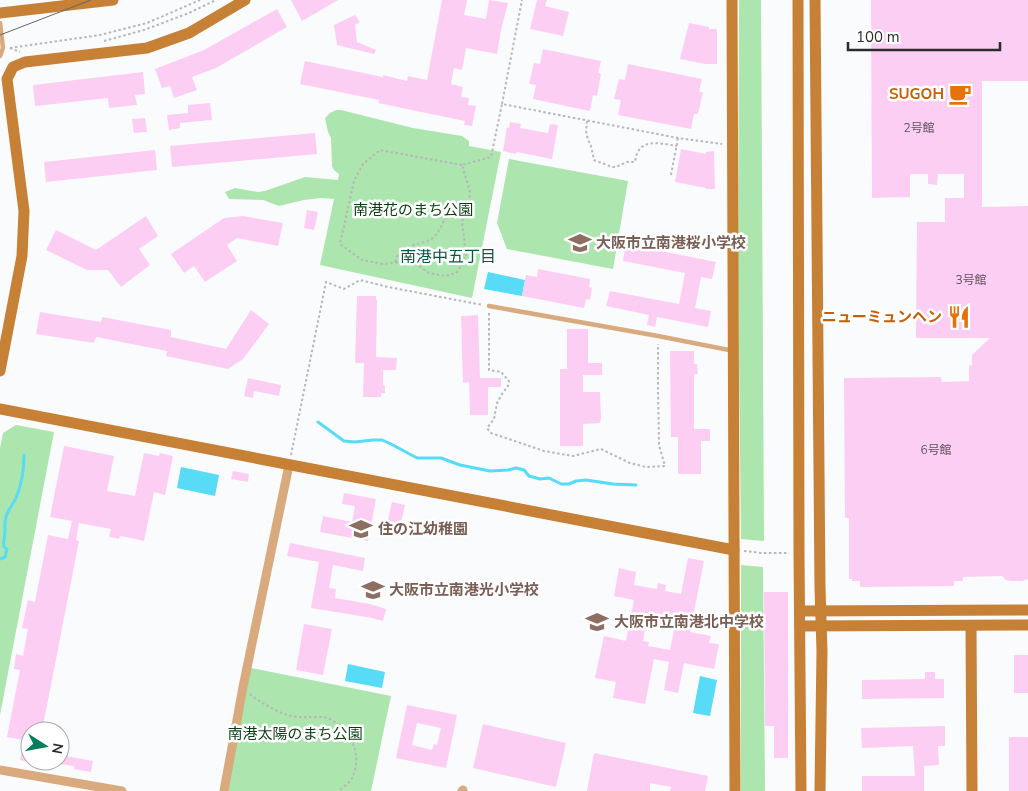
<svg xmlns="http://www.w3.org/2000/svg" width="1028" height="791" font-family="'Nunito Sans','Noto Sans JP',sans-serif">
	<rect width="100%" height="100%" fill="#fafbfd"/>
	<g fill="#ace5ad">
		<polygon points="739,0 761,0 764,541 741,539 738,276"/>
		<polygon points="336,110 341,110 413,128 462,136 469,141 469,146 501,152 472,298 320,265 334,199 321,198 304,200 279,206 263,200 229,199 225,192 235,188 258,192 265,191 305,177 338,180 339,174 334,170 332,166 331,138 328,132 325,118 330,113"/>
		<polygon points="509,159 628,181 613,269 507,249 497,223"/>
		<polygon points="16,425 54,432 0,715 0,448 3,433"/>
		<polygon points="741,565 763,567 765,791 741,791"/>
		<polygon points="251,668 391,696 371,791 226,791"/>
	</g>
	<g fill="#57dbf7">
		<polygon points="488,272 525,280 522,296 484,289"/>
		<polygon points="181,467 219,475 215,496 177,488"/>
		<polygon points="348,664 385,672 382,688 345,681"/>
		<polygon points="700,676 717,680 710,716 693,713"/>
	</g>
	<g fill="none" stroke-linecap="round" stroke-linejoin="round">
		<g stroke="#57dbf7" stroke-width="3">
			<polyline points="318,422 344,441 355,442 373,440 382,440 391,444 417,458 441,458 460,465 490,471 508,470 516,468 524,470 529,476 540,479 549,478 561,484 569,484 576,481 586,480 613,484 636,485"/>
			<path d="M0,559L5,557L7,549L4,547C3,541 5,536 5,531C5,524 4,518 8,512C10,507 14,503 16,498C22,484 24,469 24,455"/>
		</g>
	</g>
	<g fill="#fccef4" fill-rule="evenodd">
		<polygon points="291,0 338,0 302,21"/>
		<polygon points="442,0 467,0 464,15 486,19 489,0 508,3 501,30 497,54 466,48 462,70 454,68 451,84 463,87 461,97 469,98 468,105 476,106 472,126 464,125 465,121 378,103 379,100 300,84 305,61 383,77 383,75 407,81 408,76 427,80"/>
		<polygon points="537,0 547,0 545,6 569,12 563,36 530,29"/>
		<polygon points="871,0 1028,0 1028,81 982,81 982,207 1028,206 1028,579 1022,581 1011,581 1006,580 1002,576 963,577 963,581 954,581 954,586 860,587 860,581 852,581 852,579 849,579 849,518 845,518 844,378 941,377 942,382 969,381 969,366 972,365 972,355 990,338 916,338 917,222 945,222 945,198 964,198 964,174 938,174 937,185 928,184 928,174 910,174 910,197 872,198"/>
		<polygon points="277,9 287,27 216,68 192,77 197,90 174,98 170,86 162,88 155,69 204,50"/>
		<polygon points="355,15 360,22 355,25 357,42 376,50 374,54 337,45 334,25"/>
		<polygon points="689,23 709,27 709,29 717,29 717,64 705,64 680,59"/>
		<polygon points="543,49 601,61 598,73 601,74 597,96 593,95 590,111 533,99 536,85 529,84 534,63 540,64"/>
		<polygon points="628,64 702,79 699,92 703,92 698,114 694,114 691,129 618,115 621,100 614,99 619,79 625,80"/>
		<polygon points="143,72 145,94 135,95 137,105 109,108 108,98 35,106 33,85"/>
		<polygon points="210,103 212,120 180,123 180,128 169,130 167,115 188,113 188,105"/>
		<polygon points="145,118 147,132 134,133 132,119"/>
		<polygon points="510,122 521,124 520,128 548,133 550,124 558,125 552,159 517,152 516,154 503,151 507,127 509,128"/>
		<polygon points="315,133 317,154 172,167 170,146"/>
		<polygon points="681,149 706,154 706,152 714,151 715,189 706,189 706,188 675,182"/>
		<polygon points="155,150 157,170 46,182 44,162"/>
		<polygon points="307,210 318,212 314,230 304,228"/>
		<polygon points="146,216 158,236 139,249 150,265 121,287 108,270 87,270 46,250 56,230 96,250"/>
		<polygon points="243,216 283,223 278,246 237,238 227,245 237,261 205,282 194,266 184,273 171,254 224,218"/>
		<polygon points="626,244 716,262 712,279 701,277 695,308 711,311 708,327 657,317 655,327 647,325 649,315 606,306 610,291 679,304 685,273 623,261"/>
		<polygon points="538,269 590,279 589,287 592,288 590,300 586,299 584,308 522,296 526,275 537,277"/>
		<polygon points="357,296 376,296 376,300 377,300 376,357 397,358 396,370 383,370 383,385 385,386 385,393 381,393 381,397 363,397 364,363 355,363"/>
		<polygon points="251,310 269,324 243,359 228,369 166,356 167,351 96,337 94,343 36,334 40,312 101,322 102,317 171,330 171,337 226,349"/>
		<polygon points="478,315 480,378 501,378 501,387 488,387 488,415 470,415 469,382 463,383 461,316"/>
		<polygon points="567,329 588,329 588,363 602,363 602,375 583,375 583,392 600,392 601,418 600,423 583,424 583,446 560,446 560,369 567,369"/>
		<polygon points="670,351 694,351 694,364 697,364 698,374 694,374 694,429 710,429 710,441 701,441 701,474 678,474 678,437 671,437"/>
		<polygon points="248,378 281,385 279,396 254,391 253,398 244,396"/>
		<polygon points="64,446 114,456 107,491 135,496 144,453 159,456 160,453 173,456 165,495 154,492 144,541 126,537 120,536 119,539 109,537 111,529 79,523 76,540 79,541 42,731 30,731 30,762 20,760 24,740 7,737 20,670 14,669 16,654 23,656 28,629 22,628 28,600 35,602 48,535 68,539 72,521 50,517"/>
		<polygon points="233,471 249,474 248,482 231,479"/>
		<polygon points="344,493 376,499 368,541 320,532 323,516 352,522 355,506 342,504"/>
		<polygon points="392,502 405,505 398,536 385,533"/>
		<polygon points="290,543 365,558 363,571 333,565 329,588 336,589 335,598 370,604 386,609 383,621 372,618 311,608 319,562 287,556"/>
		<path d="M688,558L704,561L690,632L711,636L709,643L719,644L714,669L684,663L678,693L664,690L669,662L654,659L645,704L613,698L616,682L595,678L604,636L626,641L634,600L614,596L619,568L636,572L634,585L657,589L658,583L666,585L665,591L681,594ZM646,625L674,630L670,650L648,646L649,642L643,641Z"/>
		<polygon points="764,592 788,592 788,758 774,758 774,726 765,726"/>
		<polygon points="304,624 332,629 323,675 296,670"/>
		<rect x="1014" y="655" width="14" height="38"/>
		<polygon points="925,672 935,672 935,679 944,679 944,698 862,699 862,680 925,679"/>
		<path d="M407,705L457,715L446,768L396,758ZM417,723L441,728L437,745L434,744L432,750L412,745Z"/>
		<polygon points="483,724 566,743 556,787 473,768"/>
		<polygon points="945,726 945,746 938,746 939,765 924,766 924,791 862,791 862,776 915,776 913,746 862,748 861,728"/>
		<rect x="1009" y="737" width="19" height="54"/>
		<polygon points="594,753 708,776 705,791 670,791 671,787 650,783 650,791 587,791"/>
		<polygon points="60,755 93,761 91,772 74,769 74,766 60,764"/>
	</g>
	<g fill="none" stroke-linecap="round" stroke-linejoin="round">
		<g stroke="#b7b7b9" stroke-width="2" stroke-dasharray="2.5 2.5" stroke-linecap="butt">
			<polyline points="104,41 144,30 189,13 216,0"/>
			<polyline points="10,48 20,52"/>
			<polyline points="10,48 100,35 147,23 200,0"/>
			<polyline points="502,104 522,0"/>
			<path d="M587,121L586,131L588,140L591,146L594,160L612,167H616L627,162H635C638,137 658,143 677,146"/>
			<polyline points="462,165 380,150 363,164 354,181 340,244 362,260 383,264 407,261 417,265 429,273 445,276 456,273 462,265 466,256 462,221 469,207 470,192 462,165 491,157 502,104 678,138 722,144"/>
			<polyline points="671,175 678,138"/>
			<path d="M395,262C401,241 423,247 434,237C446,225 445,201 469,207"/>
			<polyline points="489,313 489,370 501,372 509,381 508,386 502,394 497,403 494,419 487,428 491,433 544,451 573,456 601,449 630,463 646,467 665,466 659,445 658,390 658,344"/>
			<polyline points="291,455 326,282 344,289 360,280 388,287 483,305"/>
			<polyline points="744,551 762,553 789,553"/>
			<path d="M250,694L253,697C268,706 282,716 299,717C309,718 321,715 330,719C351,730 363,755 352,778C350,783 343,787 338,791"/>
		</g>
		<g stroke="#d9aa7e" stroke-width="4.5">
			<polyline points="0,23 3,48 0,56"/>
			<polyline points="489,306 658,336 734,351"/>
		</g>
		<g stroke="#d9aa7e" stroke-width="9">
			<polyline points="0,770 122,791"/>
			<polyline points="224,791 243,687 289,465"/>
			<polyline points="462,791 463,790"/>
		</g>
		<g stroke="#c68137" stroke-width="11">
			<polyline points="732,0 735,791"/>
			<polyline points="798,0 799,553 801,791"/>
			<polyline points="815,0 820,588 822,651 820,791"/>
			<polyline points="0,13 113,0"/>
			<polyline points="0,371 22,256 24,211 7,79 13,67 25,62 147,48 189,33 245,0"/>
			<polyline points="0,409 734,550"/>
			<polyline points="800,611 1028,610"/>
			<polyline points="800,626 1028,625"/>
			<polyline points="971,626 972,791"/>
		</g>
		<polyline stroke="#666668" stroke-width="1" points="0,35 91,0"/>
	</g>
	<defs>
		<symbol id="cafe-bare" viewBox="-9 -9 18 18"><path d="M-5.5-4.5H6V0H3Q3 3.5 0 3.5H-2.5Q-5.5 3.5-5.5 0ZM3-3.2v2h1.7v-2ZM-6 4.5H4V6H-6Z" fill="#e8710a" stroke="#fff" stroke-width="2.5" paint-order="stroke"/></symbol>
		<symbol id="school-bare" viewBox="-9 -9 18 18"><path d="M0-5L7-2L0 1L-7-2ZM-4 1L0 2.5L4 1V4Q0 6-4 4Z" fill="#8d6e63" stroke="#fff" stroke-width="2.5" paint-order="stroke"/></symbol>
		<symbol id="restaurant-bare" viewBox="-9 -9 18 18"><path d="M-5-6h1v4h1v-4h1v4h1v-4h1v5L-1.5 .5V6h-2V.5L-5-1ZM5-6V6H3V1.5H1.5Q1.5-4 5-6Z" fill="#e8710a" stroke="#fff" stroke-width="2.5" paint-order="stroke"/></symbol>
	</defs>
	<g fill-rule="evenodd">
		<use href="#cafe-bare" x="944" y="78" width="32" height="32"/>
		<use href="#school-bare" x="564" y="227" width="32" height="32"/>
		<use href="#restaurant-bare" x="943" y="301" width="32" height="32"/>
		<use href="#school-bare" x="345" y="513" width="32" height="32"/>
		<use href="#school-bare" x="357" y="574" width="32" height="32"/>
		<use href="#school-bare" x="581" y="606" width="32" height="32"/>
	</g>
	<g text-anchor="middle" dominant-baseline="central" stroke-width="5" stroke-linejoin="round" paint-order="stroke">
		<g font-size="12" fill="#5f545e">
			<text x="919" y="128">2号館</text>
			<text x="971" y="280">3号館</text>
			<text x="936" y="450">6号館</text>
		</g>
		<g font-size="15" font-weight="bold" fill="#c56008" stroke="#fff" text-anchor="end">
			<text x="944" y="94">SUGOH</text>
			<text x="942" y="317">ニューミュンヘン</text>
		</g>
		<g font-size="15" fill="#083d11" stroke="#fff">
			<text x="413" y="210">南港花のまち公園</text>
			<text x="295" y="734">南港太陽のまち公園</text>
		</g>
		<g font-size="15" font-weight="bold" fill="#785e54" stroke="#fff" text-anchor="start">
			<text x="596" y="243">大阪市立南港桜小学校</text>
			<text x="378" y="529">住の江幼稚園</text>
			<text x="389" y="590">大阪市立南港光小学校</text>
			<text x="614" y="622">大阪市立南港北中学校</text>
		</g>
		<g font-size="16" fill="#0a5740" stroke="#fff">
			<text x="448" y="257">南港中五丁目</text>
		</g>
	</g>
	<g transform="translate(45 746) rotate(101)"><circle r="24" fill="#ffffff" stroke="#aaaaab"/>
	<path d="M0-4L9 19L0 12L-9 19Z" fill="#027e5d"/>
	<text y="-8" font-size="14" font-weight="bold" text-anchor="middle" fill="#2b2b2c">N</text>
	</g>
	<path d="M848 42v8h152v-8" fill="none" stroke="#2b2b2c" stroke-width="2.5"/>
	<text x="856" y="42" font-size="15" fill="#2b2b2c" stroke="#ffffff" stroke-width="4" paint-order="stroke">100 m</text>
</svg>
